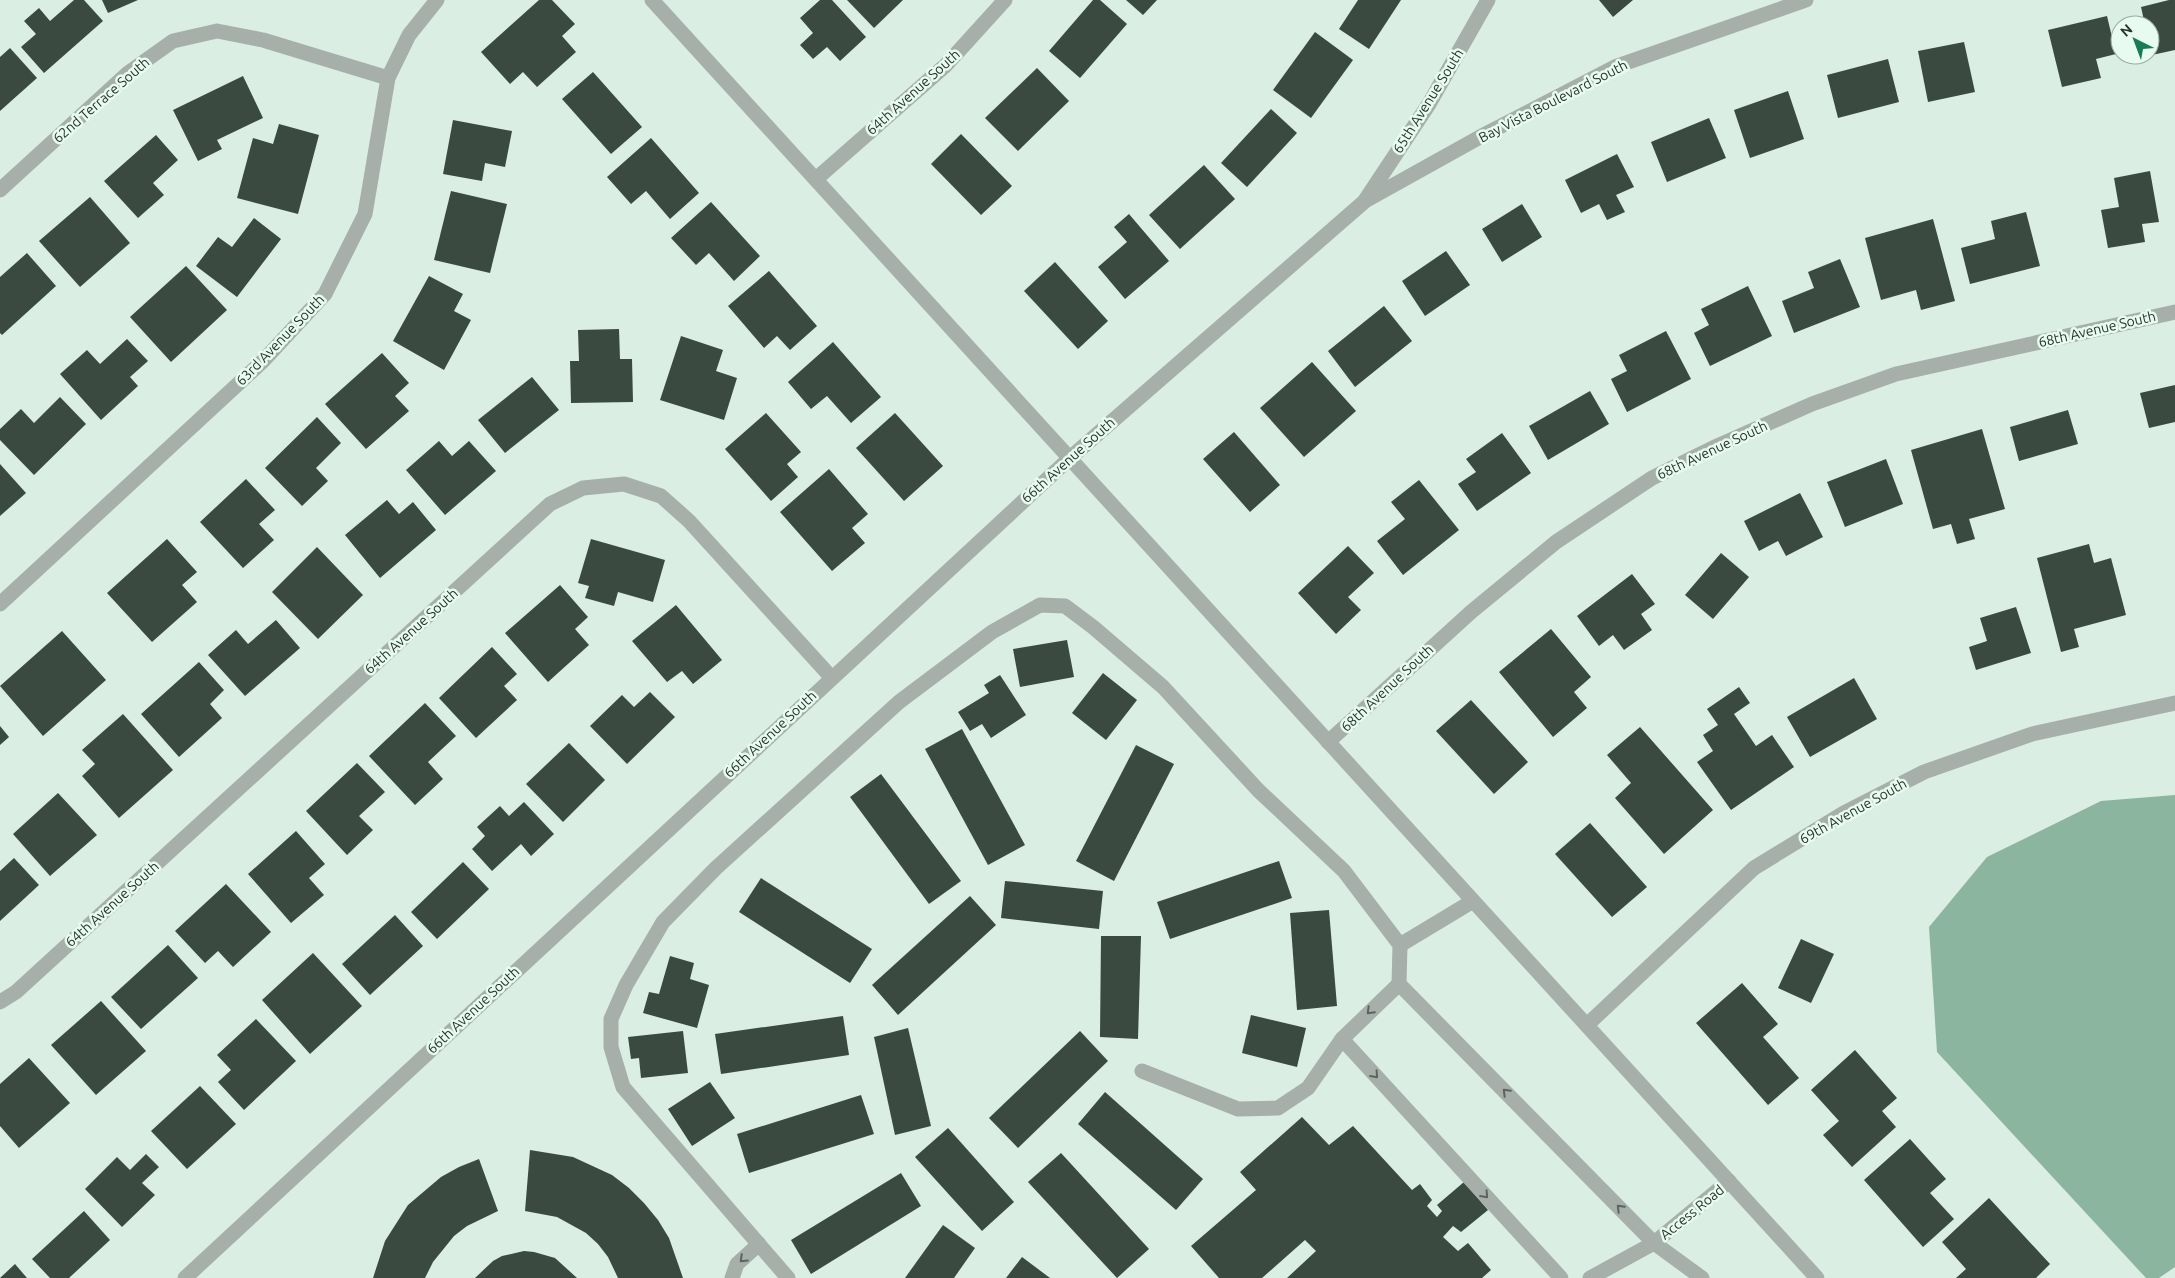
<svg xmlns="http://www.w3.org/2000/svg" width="2175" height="1278" font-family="Ubuntu,sans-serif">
	<rect width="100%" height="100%" fill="#daeee3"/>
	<polygon fill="#8bb59f" points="2175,795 2175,1267 2159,1278 2146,1278 1937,1052 1929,927 1987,857 2101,801"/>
	<g fill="#3a4a41">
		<polygon points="74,0 84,0 103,21 44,73 21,47 36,34 24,21 39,8 50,21"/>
		<polygon points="102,0 138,0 108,13"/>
		<polygon points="539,0 552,0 575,24 562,36 576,52 537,87 523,72 510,84 481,52"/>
		<polygon points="820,0 832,0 866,37 840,61 827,47 813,59 800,45 813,33 800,18"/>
		<polygon points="847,0 903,0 874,28"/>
		<polygon points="1093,0 1100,0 1127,24 1080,78 1049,51"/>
		<polygon points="1126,0 1157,0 1143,15"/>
		<polygon points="1358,0 1401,0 1369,49 1339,29"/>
		<polygon points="1599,0 1633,0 1613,17"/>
		<polygon points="2169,0 2175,0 2175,50 2152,55 2150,25 2145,25 2141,7"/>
		<polygon points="2107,16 2116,54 2096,59 2101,78 2062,87 2048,30"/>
		<polygon points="1315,32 1353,60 1311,118 1273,90"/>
		<polygon points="1964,42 1975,92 1928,102 1918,51"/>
		<polygon points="10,48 37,78 0,111 0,57"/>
		<polygon points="1888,59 1899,102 1838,118 1827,75"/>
		<polygon points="1037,68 1069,101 1018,151 985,118"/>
		<polygon points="593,72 642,127 611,154 562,99"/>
		<polygon points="243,76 263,118 217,140 222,149 198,161 173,110"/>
		<polygon points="1788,91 1804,139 1750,158 1734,110"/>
		<polygon points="1271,109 1297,133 1247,187 1221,163"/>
		<polygon points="1709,118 1726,158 1667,182 1651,142"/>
		<polygon points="453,120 512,131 505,167 485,163 482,181 443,174"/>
		<polygon points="279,124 319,135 298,214 237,198 253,138 273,144"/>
		<polygon points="961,134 1012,186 981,215 931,164"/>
		<polygon points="156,135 178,160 153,183 164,195 138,218 104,181"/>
		<polygon points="651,138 699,193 670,219 646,191 631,204 607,177"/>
		<polygon points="1617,154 1634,187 1616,195 1625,212 1607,220 1599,204 1581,213 1565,180"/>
		<polygon points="1204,165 1235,199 1180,249 1149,215"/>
		<polygon points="2150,171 2159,222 2142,224 2145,242 2108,248 2101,210 2119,207 2114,178"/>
		<polygon points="451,191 507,204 490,273 434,260"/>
		<polygon points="90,197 130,243 80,287 39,241"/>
		<polygon points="711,202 760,256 734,281 709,253 696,265 671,238"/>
		<polygon points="1522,204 1542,237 1502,262 1482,229"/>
		<polygon points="2026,212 2040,266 1970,284 1961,248 1995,239 1991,221"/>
		<polygon points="1129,214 1169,261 1125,299 1098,267 1127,242 1114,227"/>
		<polygon points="254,218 281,239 237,297 196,266 218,237 232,247"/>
		<polygon points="1933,219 1955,301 1921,310 1916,290 1881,300 1865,238"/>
		<polygon points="1446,251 1470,285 1425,316 1402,281"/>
		<polygon points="27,253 56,286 2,335 0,333 0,277"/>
		<polygon points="1840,259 1860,307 1794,333 1782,301 1814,288 1808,272"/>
		<polygon points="1055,262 1108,321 1078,349 1024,291"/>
		<polygon points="186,266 227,310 171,362 130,317"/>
		<polygon points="769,271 817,326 790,350 777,336 764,348 728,306"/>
		<polygon points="429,276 463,294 454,311 471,320 444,370 393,341"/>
		<polygon points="1748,286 1772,336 1710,366 1694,333 1709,325 1701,309"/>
		<polygon points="1384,306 1412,341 1355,387 1328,351"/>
		<polygon points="619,329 620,359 632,359 633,402 571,403 570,361 579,361 578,330"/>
		<polygon points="1666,331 1691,379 1627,412 1611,379 1627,371 1619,355"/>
		<polygon points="681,336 723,350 716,371 737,378 724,420 660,400"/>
		<polygon points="127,339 148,361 130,377 138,386 101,420 60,374 87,350 100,364"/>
		<polygon points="833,342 881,397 851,423 827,396 811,409 788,382"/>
		<polygon points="382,353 409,383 395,396 409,411 366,449 325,404"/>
		<polygon points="1312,362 1356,411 1304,457 1260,408"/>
		<polygon points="532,377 559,410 505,453 478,420"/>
		<polygon points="2175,385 2175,422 2149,428 2140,393"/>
		<polygon points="1590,391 1609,424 1548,460 1529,426"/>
		<polygon points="60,397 86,424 34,475 0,440 0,429 21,409 34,423"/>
		<polygon points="2068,410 2078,444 2019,461 2010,427"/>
		<polygon points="766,413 801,452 787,464 798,477 771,501 725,449"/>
		<polygon points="895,413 943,466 904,501 856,448"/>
		<polygon points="317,417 341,443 316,468 328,481 302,506 265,468"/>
		<polygon points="1982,429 2005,509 1969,519 1975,539 1957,544 1951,524 1933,529 1911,450"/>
		<polygon points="1234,432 1280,485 1250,512 1203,459"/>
		<polygon points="1502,433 1531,473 1477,511 1458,484 1476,472 1466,459"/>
		<polygon points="439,441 452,456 469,441 496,471 445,515 406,470"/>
		<polygon points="1886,459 1903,504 1845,527 1827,482"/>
		<polygon points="0,464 26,493 0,516"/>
		<polygon points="829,469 868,514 852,528 865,543 832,571 780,512"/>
		<polygon points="246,479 275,510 259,524 274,540 243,568 200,522"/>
		<polygon points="1419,480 1459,530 1403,575 1377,541 1405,519 1391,502"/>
		<polygon points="1800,493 1823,537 1786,556 1778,541 1759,551 1744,521"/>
		<polygon points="387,500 399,514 413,502 436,530 380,578 345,535"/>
		<polygon points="167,539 197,572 182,585 197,602 152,642 107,593"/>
		<polygon points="591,539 665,560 653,602 618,592 614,606 585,598 589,586 578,583"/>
		<polygon points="2089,544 2094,563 2111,558 2126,615 2074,629 2079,647 2061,652 2037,558"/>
		<polygon points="1348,546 1374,573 1348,597 1361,610 1336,634 1298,593"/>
		<polygon points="317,547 363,595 318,639 272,592"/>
		<polygon points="1721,553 1749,577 1713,619 1685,595"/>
		<polygon points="1632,574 1655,604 1641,614 1652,630 1624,650 1613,635 1599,646 1577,616"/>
		<polygon points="560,585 588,617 575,629 589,645 548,682 505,633"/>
		<polygon points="676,605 722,660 693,684 682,671 667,682 632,641"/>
		<polygon points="2016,607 2031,653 1976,670 1969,647 1987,641 1980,618"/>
		<polygon points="276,620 300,648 245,696 208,655 236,630 248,644"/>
		<polygon points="1551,629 1591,677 1574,692 1587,708 1553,737 1499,672"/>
		<polygon points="62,631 106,680 43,736 0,686"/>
		<polygon points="1067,640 1074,677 1020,687 1013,649"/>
		<polygon points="492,647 517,674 504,686 517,700 476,738 439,698"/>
		<polygon points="199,662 224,690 210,704 222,718 179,757 141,714"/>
		<polygon points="1103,673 1137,700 1106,740 1072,713"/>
		<polygon points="1000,675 1026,715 991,738 982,724 970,731 958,712 989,693 984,685"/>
		<polygon points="1854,678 1877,719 1810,757 1787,717"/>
		<polygon points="1739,687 1750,703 1734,714 1756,746 1772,735 1794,767 1731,810 1697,762 1713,751 1703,735 1718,725 1707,709"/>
		<polygon points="650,692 675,717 627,764 590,726 622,695 634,707"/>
		<polygon points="1471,700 1528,762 1494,794 1436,731"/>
		<polygon points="425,703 456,736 428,762 443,779 415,805 369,756"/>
		<polygon points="123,714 173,770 119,818 82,776 95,764 82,750"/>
		<polygon points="0,726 9,737 0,745"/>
		<polygon points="1640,727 1713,810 1664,854 1615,798 1631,783 1607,755"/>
		<polygon points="962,729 1025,845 988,865 925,749"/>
		<polygon points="569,743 605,780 563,822 526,784"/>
		<polygon points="1136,745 1174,764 1114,881 1076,861"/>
		<polygon points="357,763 385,792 359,816 373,830 347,855 306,811"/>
		<polygon points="881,774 961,881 929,904 850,797"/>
		<polygon points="58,793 97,835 50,876 13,834"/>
		<polygon points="524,802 554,834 531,856 521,844 492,871 472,849 485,836 477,827 500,806 509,816"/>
		<polygon points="1590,823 1647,887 1612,917 1555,854"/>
		<polygon points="296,831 325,864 309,878 324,895 291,923 248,874"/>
		<polygon points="14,858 39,885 0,921 0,871"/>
		<polygon points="1279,861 1292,898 1170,939 1157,902"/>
		<polygon points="463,862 489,889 437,939 411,912"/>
		<polygon points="761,878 872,949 850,983 739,912"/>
		<polygon points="1005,881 1103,891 1099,929 1001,918"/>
		<polygon points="226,884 271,932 233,967 218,951 205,963 175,931"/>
		<polygon points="970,896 996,925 898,1015 872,985"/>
		<polygon points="1329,910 1337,1006 1297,1010 1290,913"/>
		<polygon points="395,915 423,946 370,995 342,964"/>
		<polygon points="1101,936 1141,936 1138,1039 1100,1037"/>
		<polygon points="1801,939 1834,954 1811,1003 1778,988"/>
		<polygon points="168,945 198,978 141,1029 111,997"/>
		<polygon points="313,953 362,1006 310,1054 262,1000"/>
		<polygon points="670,956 694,963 690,979 709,985 697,1028 643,1013 649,992 659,994"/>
		<polygon points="1742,983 1778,1024 1763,1037 1799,1078 1768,1105 1696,1023"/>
		<polygon points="101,1001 146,1051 96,1095 51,1045"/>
		<polygon points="1251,1015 1306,1028 1297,1067 1242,1053"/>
		<polygon points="843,1016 849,1055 721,1074 715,1034"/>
		<polygon points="256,1019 296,1061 244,1110 218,1082 231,1070 217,1055"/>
		<polygon points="908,1028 931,1126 895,1135 874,1037"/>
		<polygon points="683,1031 688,1073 641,1078 639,1058 631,1059 628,1037"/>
		<polygon points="1080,1031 1108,1061 1018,1148 989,1118"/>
		<polygon points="1855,1050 1897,1098 1882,1111 1896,1127 1852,1167 1823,1135 1839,1121 1811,1090"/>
		<polygon points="29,1058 70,1103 19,1148 0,1126 0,1084"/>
		<polygon points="710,1082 735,1118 692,1146 668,1109"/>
		<polygon points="200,1086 236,1124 187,1169 151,1131"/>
		<polygon points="1105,1092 1203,1179 1176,1210 1078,1124"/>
		<polygon points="861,1095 874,1134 749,1173 737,1134"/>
		<polygon points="1302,1117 1329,1145 1353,1126 1412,1190 1420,1184 1432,1200 1427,1206 1437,1217 1442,1211 1437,1205 1464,1182 1488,1210 1461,1232 1453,1226 1443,1237 1458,1251 1468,1243 1491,1270 1482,1278 1287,1278 1316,1251 1305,1240 1262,1278 1219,1278 1191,1246 1256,1190 1240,1172"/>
		<polygon points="948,1128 1014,1202 982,1231 915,1157"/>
		<polygon points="1910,1139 1946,1179 1930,1193 1954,1219 1923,1247 1864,1180"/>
		<polygon points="530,1150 573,1157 612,1175 629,1188 644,1203 658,1220 669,1238 683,1278 618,1278 608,1257 598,1244 586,1233 557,1217 525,1211"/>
		<polygon points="1061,1153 1149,1249 1117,1278 1028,1182"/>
		<polygon points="146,1154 159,1167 142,1183 155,1195 122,1227 85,1189 117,1157 130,1170"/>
		<polygon points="479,1159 498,1211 467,1226 454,1236 433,1262 425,1278 373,1278 385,1241 408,1205 441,1177 459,1167"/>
		<polygon points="901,1173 921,1206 811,1274 791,1240"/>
		<polygon points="1989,1198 2050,1264 2036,1278 1956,1278 1966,1269 1942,1242"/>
		<polygon points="84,1211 110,1240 69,1278 50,1278 32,1259"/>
		<polygon points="943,1225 975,1248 954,1278 905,1278"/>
		<polygon points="524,1251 534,1252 555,1258 577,1278 475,1278 493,1261 502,1256"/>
		<polygon points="1022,1257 1050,1278 1006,1278"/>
		<polygon points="15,1264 27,1278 0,1278"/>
	</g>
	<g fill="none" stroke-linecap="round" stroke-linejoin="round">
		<g stroke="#a7afaa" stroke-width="15">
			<polyline points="1400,945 1473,901"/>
			<polyline points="1342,1039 1561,1278"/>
			<polyline points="1142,1071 1238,1109 1278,1108 1308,1088 1342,1039 1399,984"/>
			<polyline points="732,1278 737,1264 759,1244"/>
			<polyline points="788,1278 623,1087 611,1047 611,1019 626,985 663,922 716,868 899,702 992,632 1040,605 1065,606 1093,627 1163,687 1258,790 1344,871 1400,945 1399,984 1654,1243 1702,1278"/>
			<polyline points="1590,1278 1654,1243 1729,1181"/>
		</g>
		<g stroke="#a7afaa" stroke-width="15">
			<polyline points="816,179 946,65 1005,0"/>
			<polyline points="0,190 128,73 173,41 217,31 263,40 388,78"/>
			<polyline points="1366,199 1429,104 1488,0"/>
			<polyline points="1070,458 1365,201 1480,137 1617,66 1806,0"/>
			<polyline points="0,604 264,360 325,294 365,214 388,78 409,35 437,0"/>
			<polyline points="1328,742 1471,612 1556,542 1652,478 1717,446 1812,404 1896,374 2175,312"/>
			<polyline points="0,1002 16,992 550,504 583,488 624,484 661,496 689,521 831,677"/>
			<polyline points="1588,1024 1754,868 1844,813 1924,772 2032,734 2175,703"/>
		</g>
		<g stroke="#a7afaa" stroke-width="15">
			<polyline points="652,0 1817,1278"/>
			<polyline points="185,1278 1070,458"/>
		</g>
	</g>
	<defs><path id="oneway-chevron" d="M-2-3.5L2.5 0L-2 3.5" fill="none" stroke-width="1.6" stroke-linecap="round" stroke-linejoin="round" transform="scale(1.25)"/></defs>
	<g stroke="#5c645f">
		<use href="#oneway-chevron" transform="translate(1370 1011) rotate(135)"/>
		<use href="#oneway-chevron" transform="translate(1375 1075) rotate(48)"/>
		<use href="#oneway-chevron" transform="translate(1506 1092) rotate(-135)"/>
		<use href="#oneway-chevron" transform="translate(1485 1195) rotate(48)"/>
		<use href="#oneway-chevron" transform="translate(1620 1208) rotate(-135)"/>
		<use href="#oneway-chevron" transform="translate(743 1259) rotate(136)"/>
	</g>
	<g text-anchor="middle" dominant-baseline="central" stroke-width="5" stroke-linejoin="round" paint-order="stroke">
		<g font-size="14" fill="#2a322d" stroke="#e7fbf0">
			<text transform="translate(913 92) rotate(-42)">64th Avenue South</text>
			<text transform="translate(101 100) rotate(-41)">62nd Terrace South</text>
			<text transform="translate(1428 101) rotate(-58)">65th Avenue South</text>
			<text transform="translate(1553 101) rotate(-27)">Bay Vista Boulevard South</text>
			<text transform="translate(2097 329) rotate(-13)">68th Avenue South</text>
			<text transform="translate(280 340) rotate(-46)">63rd Avenue South</text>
			<text transform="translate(1712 450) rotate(-25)">68th Avenue South</text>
			<text transform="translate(1068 460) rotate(-42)">66th Avenue South</text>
			<text transform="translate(411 631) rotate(-42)">64th Avenue South</text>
			<text transform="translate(1387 688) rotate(-43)">68th Avenue South</text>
			<text transform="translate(770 734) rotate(-43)">66th Avenue South</text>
			<text transform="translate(1853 811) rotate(-29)">69th Avenue South</text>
			<text transform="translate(112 904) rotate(-42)">64th Avenue South</text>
			<text transform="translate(473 1010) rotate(-43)">66th Avenue South</text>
			<text transform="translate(1692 1212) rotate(-39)">Access Road</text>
		</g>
	</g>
	<g transform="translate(2135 40) rotate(318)"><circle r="24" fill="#e7fbf0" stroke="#9baba2"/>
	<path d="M0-4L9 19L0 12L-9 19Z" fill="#177c55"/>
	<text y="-8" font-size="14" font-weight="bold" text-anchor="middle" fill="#2a322d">N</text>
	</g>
</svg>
